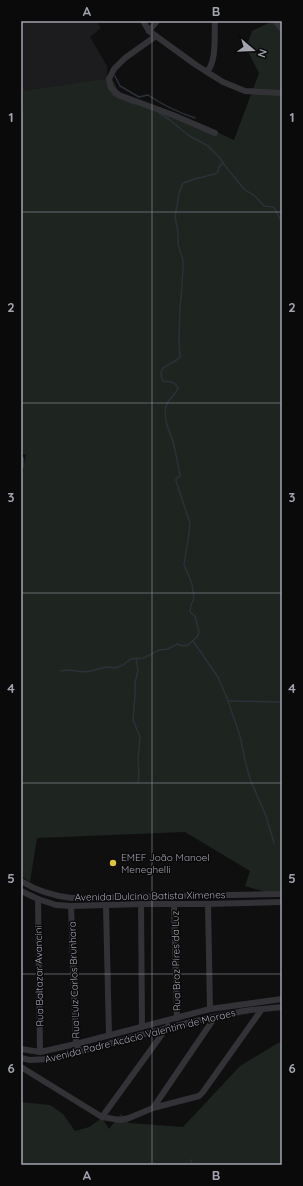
<svg xmlns="http://www.w3.org/2000/svg" width="303" height="1186" font-family="Quicksand,sans-serif">
	<rect width="100%" height="100%" fill="#0f0f10"/>
	<polygon fill="#1c1b1d" points="21,21 96,21 101,28 90,37 107,66 107,94 21,126"/>
	<g fill="#1e241f">
		<polygon points="273,21 282,21 282,892 266,892 245,886 250,871 185,832 37,838 30,882 21,876 21,478 26,455 21,454 21,104 24,105 23,91 112,78 113,82 114,82 119,93 204,126 234,140 259,73 246,48 252,31"/>
		<polygon points="282,1042 282,1165 21,1165 21,1102 50,1105 63,1114 75,1131 89,1127 102,1118 109,1129 121,1114 129,1123 183,1127 240,1066 278,1043"/>
	</g>
	<g fill="none" stroke-linecap="round" stroke-linejoin="round">
		<g stroke="#2c3139" stroke-width="1.5">
			<path d="M115,76L120,86L139,97L148,95C164,106 177,112 195,118"/>
			<polyline points="112,94 119,98 135,104"/>
			<polyline points="159,113 170,120 188,135 208,146 219,157 226,167 244,189 256,197 264,206 273,207 275,209 282,223"/>
			<polyline points="193,641 218,677 227,698 240,736 245,760 250,779 266,816 274,843"/>
			<polyline points="136,658 138,670 135,683 135,694 133,720 140,737 138,759 139,777 138,783"/>
			<path d="M60,671L68,670L85,672L91,671L106,667L115,668L123,665L131,659L144,658L159,650L168,649L177,644L183,646L188,645L197,637L199,632L195,616L191,613L190,611L191,605L194,598L192,584L184,564L189,534L190,523L176,481V479L180,476C178,464 176,453 173,442C169,430 163,419 166,406C168,399 176,395 178,388C175,381 169,382 163,381C155,364 173,366 180,357L179,342L180,307L181,298L183,268V260L178,244V232L175,217L179,194L182,185L183,183L195,179L215,174L218,172L219,167L223,163"/>
			<polyline points="228,701 282,702"/>
			<polyline points="191,1160 192,1165"/>
		</g>
		<g stroke="#333337" stroke-width="6">
			<polyline points="143,21 149,31 196,65 223,82 245,91 282,93"/>
			<polyline points="275,21 282,29"/>
			<polyline points="149,31 157,21"/>
			<polyline points="156,36 125,58 114,69 109,79 111,88 119,95 173,115 215,133"/>
			<path d="M207,72C217,60 214,37 215,21"/>
			<polyline points="21,459 21,466"/>
			<path d="M21,881C37,891 54,896 72,898L282,894"/>
			<polyline points="21,891 38,899 56,905 71,906 141,904 208,904 282,902"/>
			<polyline points="38,899 40,1052"/>
			<polyline points="141,904 142,1027"/>
			<polyline points="174,904 177,1018"/>
			<polyline points="208,904 210,1009"/>
			<polyline points="71,906 76,1044 80,1052"/>
			<polyline points="106,906 109,1035"/>
			<polyline points="21,1049 40,1052 76,1044 210,1009 282,999"/>
			<path d="M21,1058L30,1060L50,1059C113,1044 175,1023 239,1012C253,1009 268,1009 282,1007"/>
			<polyline points="21,1067 102,1117 114,1119 121,1120 129,1118 153,1108 199,1096 203,1092 262,1009"/>
			<polyline points="153,1108 215,1017"/>
			<polyline points="102,1117 168,1026"/>
		</g>
	</g>
	<path fill="none" stroke="#a2a4b0" stroke-width="1" stroke-opacity="0.55" d="M152,21V1165M21,212H282M21,403H282M21,593H282M21,783H282M21,974H282"/>
	<circle fill="#dec23a" stroke="#0a0a0b" stroke-width="1.5" cx="113" cy="863" r="4"/>
	<g text-anchor="middle" dominant-baseline="central" stroke-width="3" stroke-linejoin="round" paint-order="stroke">
		<g font-size="10" fill="#a2a4b0" stroke="#0a0a0b" text-anchor="start">
			<text x="121" y="857">EMEF João Manoel<tspan x="121" dy="12">Meneghelli</tspan></text>
		</g>
		<g font-size="10" fill="#a2a4b0" stroke="#0a0a0b">
			<text transform="translate(150 896) rotate(-1)">Avenida Dulcino Batista Ximenes</text>
			<text transform="translate(176 961) rotate(-91)">Rua Braz Pires da Luz</text>
			<text transform="translate(39 976) rotate(-91)">Rua Baltazar Avancini</text>
			<text transform="translate(74 980) rotate(-92)">Rua Luiz Carlos Brunhara</text>
			<text transform="translate(140 1036) rotate(-14)">Avenida Padre Acácio Valentim de Moraes</text>
		</g>
	</g>
	<rect width="303" height="1186" fill="none" stroke="#0a0a0b" stroke-width="44"/>
	<g transform="translate(253 50) rotate(109)" stroke="#0a0a0b" stroke-width="3" paint-order="stroke">
	<path d="M0-3L7 15L0 10L-7 15Z" fill="#a2a4b0"/>
	<text y="-6" font-size="11" font-weight="bold" text-anchor="middle" fill="#a2a4b0">N</text>
	</g>
	<rect x="22" y="22" width="259" height="1142" fill="none" stroke="#a2a4b0" stroke-width="1.5"/>
	<g font-size="13" text-anchor="middle" font-weight="bold" fill="#a2a4b0">
		<text x="87" y="16">A</text>
		<text x="216" y="16">B</text>
		<text x="11" y="122">1</text>
		<text x="292" y="122">1</text>
		<text x="11" y="312">2</text>
		<text x="292" y="312">2</text>
		<text x="11" y="502">3</text>
		<text x="292" y="502">3</text>
		<text x="11" y="693">4</text>
		<text x="292" y="693">4</text>
		<text x="11" y="883">5</text>
		<text x="292" y="883">5</text>
		<text x="11" y="1073">6</text>
		<text x="292" y="1073">6</text>
		<text x="87" y="1180">A</text>
		<text x="216" y="1180">B</text>
	</g>
</svg>
